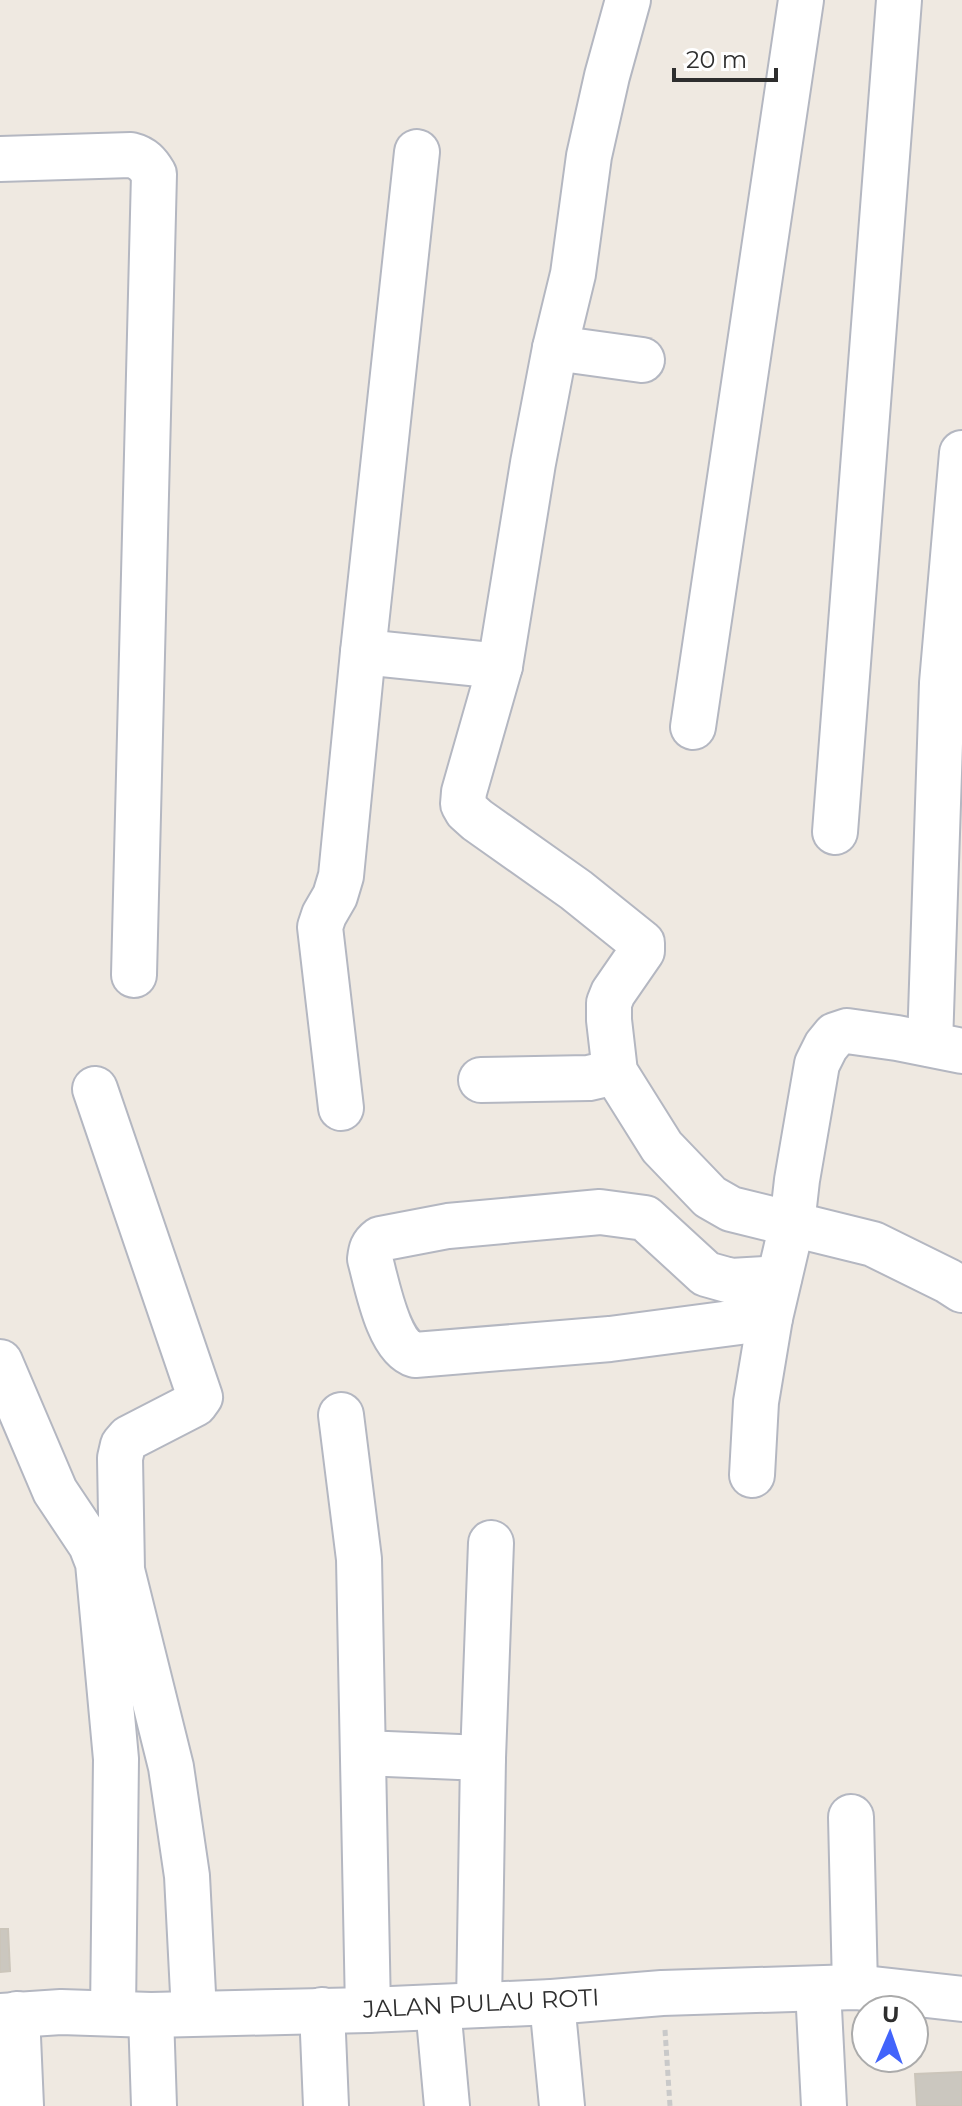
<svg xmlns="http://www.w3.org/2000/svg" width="962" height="2106" font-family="Montserrat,sans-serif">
	<rect width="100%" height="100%" fill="#efe9e1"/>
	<g fill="#cbc7bf" stroke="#cbc5ba" stroke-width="2">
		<polygon points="0,1929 8,1929 10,1971 0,1972"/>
		<polygon points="962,2072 962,2106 917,2106 915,2074"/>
	</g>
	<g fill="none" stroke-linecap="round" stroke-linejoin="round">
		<defs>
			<g id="minor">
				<polyline points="628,0 607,76 589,156 573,274 555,348 533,463 500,666 464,792 463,804 467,811 477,820 576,890 642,943 642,951 613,993 609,1003 609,1020 615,1072 662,1147 710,1197 731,1209 873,1244 948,1281 962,1290"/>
				<path d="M0,159L131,155C143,158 148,164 154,174L134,975"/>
				<polyline points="555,348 642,360"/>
				<polyline points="363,652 500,666"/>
				<polyline points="693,727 801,0"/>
				<polyline points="835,832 899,0"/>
				<polyline points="930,1044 942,683 962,453"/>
				<polyline points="481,1080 589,1078 615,1072"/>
				<polyline points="95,1089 200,1397 195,1404 129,1438 123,1445 120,1458 122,1570 171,1767 187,1876 194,2013"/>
				<polyline points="341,1108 320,927 324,915 335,896 341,876 363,652 417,152"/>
				<path d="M770,1318L610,1339L415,1355C388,1347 377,1284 370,1259C371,1250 372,1245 380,1239L448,1226L600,1212L645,1218L706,1274L731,1281L779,1278"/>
				<polyline points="0,1362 55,1491 91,1545 98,1563 116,1759 113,2013"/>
				<polyline points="341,1415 359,1559 368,2010"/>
				<polyline points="752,1475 756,1402 770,1318 792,1224 797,1180 817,1064 826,1046 835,1035 847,1031 897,1038 962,1051"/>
				<polyline points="363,1753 483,1758"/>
				<polyline points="851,1817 855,1987"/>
				<polyline points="818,1989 824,2106"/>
				<polyline points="552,2002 562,2106"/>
				<polyline points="479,2005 483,1758 491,1543"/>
				<polyline points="438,2007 447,2106"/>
				<polyline points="322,2010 326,2106"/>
				<polyline points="17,2014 21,2106"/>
				<polyline points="151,2015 154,2106"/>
				<polyline points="0,2016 61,2012 151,2015 368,2010 552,2002 662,1993 855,1987 962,1999"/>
			</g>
		</defs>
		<use href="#minor" stroke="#b4b7c1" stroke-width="48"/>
		<polyline stroke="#c9c9c9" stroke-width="5" stroke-dasharray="6 4" stroke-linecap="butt" points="665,2030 670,2106"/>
		<use href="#minor" stroke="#fff" stroke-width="44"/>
	</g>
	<g text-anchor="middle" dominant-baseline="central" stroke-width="8" stroke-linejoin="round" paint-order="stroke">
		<g font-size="24" fill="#2e2e2e" stroke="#fff">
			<text transform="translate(481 2003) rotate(-3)">JALAN PULAU ROTI</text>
		</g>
	</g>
	<g transform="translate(890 2034) rotate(2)"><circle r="38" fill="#ffffff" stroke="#ababab" stroke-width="2"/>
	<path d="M0-6L14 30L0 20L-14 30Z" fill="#4264fb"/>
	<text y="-12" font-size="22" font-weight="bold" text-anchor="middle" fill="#2e2e2e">U</text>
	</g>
	<path d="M674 68v12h102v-12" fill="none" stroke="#2e2e2e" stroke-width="4"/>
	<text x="686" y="68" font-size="24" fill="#2e2e2e" stroke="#ffffff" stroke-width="6" paint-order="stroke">20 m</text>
</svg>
